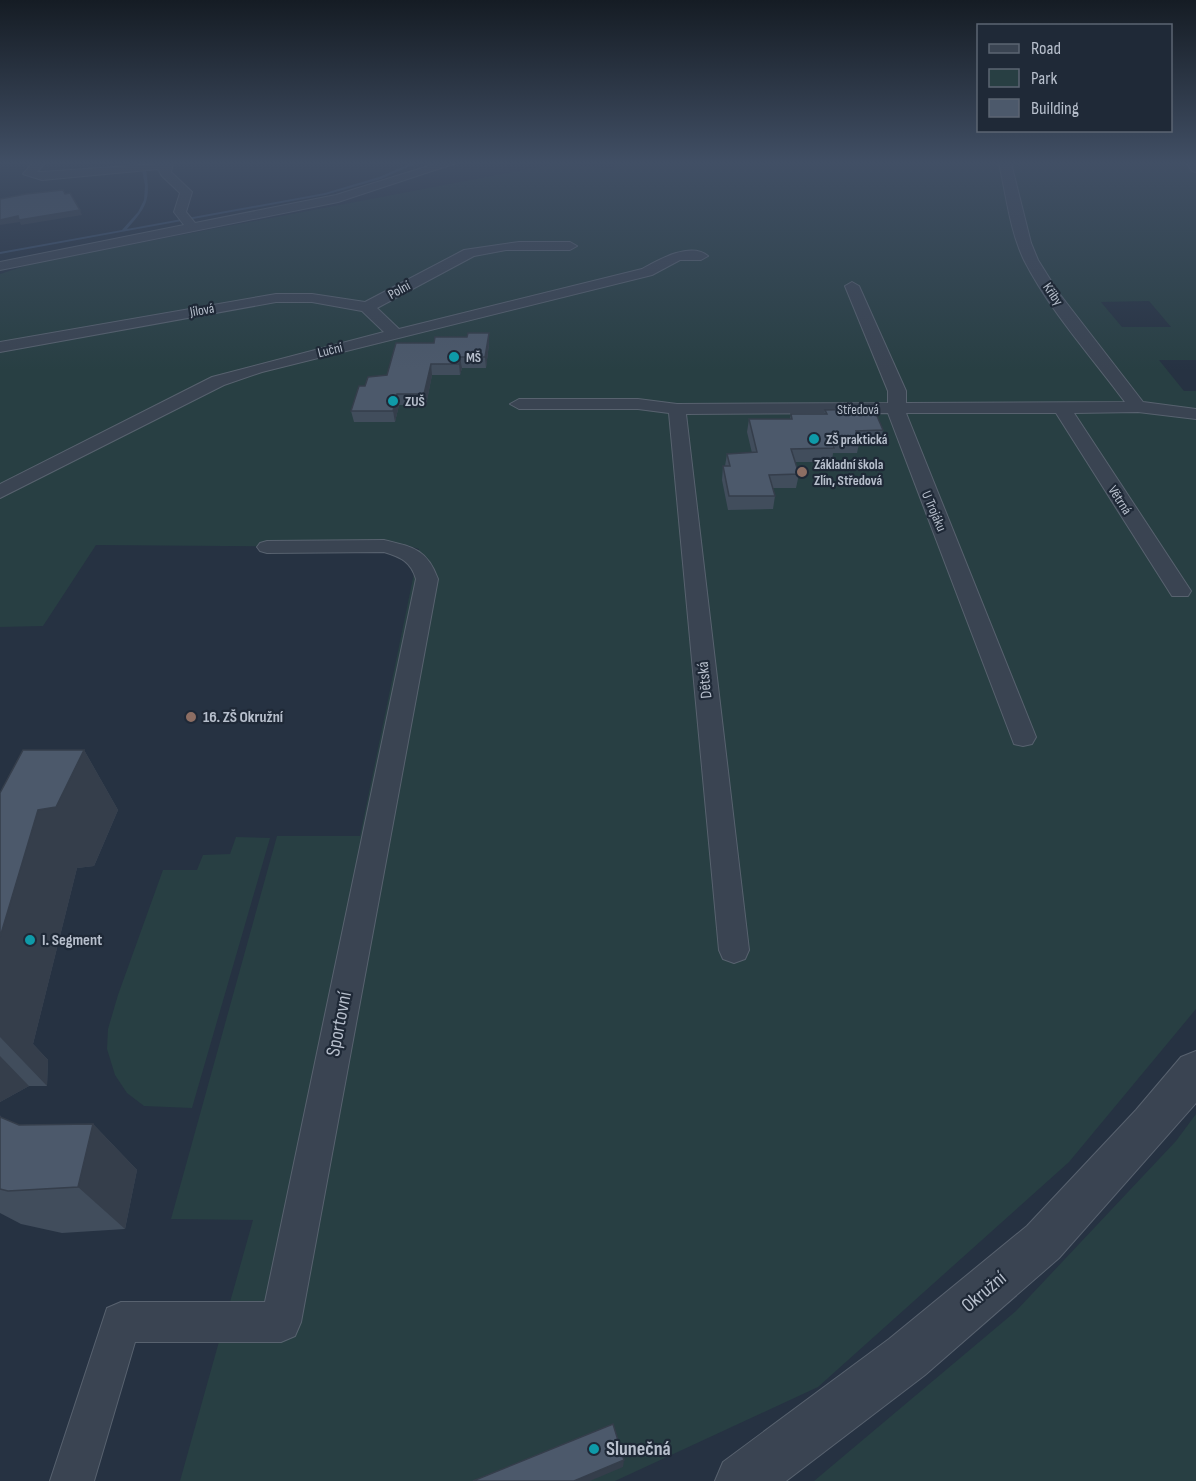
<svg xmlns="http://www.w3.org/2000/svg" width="1196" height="1481" font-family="'Sofia Sans Condensed',sans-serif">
	<rect width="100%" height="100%" fill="#263242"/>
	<g fill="#283f43" fill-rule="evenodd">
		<path d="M560,163L611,169L621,163H1015L1019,167L1018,163H1196V360H1159L1184,391H1196V1009L1069,1162L818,1387L615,1481H180L253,1220L171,1219L277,836H360L419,549L406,545L335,547L96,545L43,626L0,627V274L34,263ZM1149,301L1171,327H1122L1101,302Z"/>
		<polygon points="236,837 270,838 192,1108 144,1106 127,1093 115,1075 107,1049 108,1029 118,995 163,870 197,870 203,855 230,854"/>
		<polygon points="1196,1114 1196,1481 814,1481 1016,1311 1176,1141"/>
	</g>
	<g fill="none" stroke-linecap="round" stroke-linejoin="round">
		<path fill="#3b4f6b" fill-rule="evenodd" d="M141,163H145C150,196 151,203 127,229L325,193L379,177L412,163H417L381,179L325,195L0,254V252L122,230L138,212L144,200L145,186Z"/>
		<defs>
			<g id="minor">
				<polygon points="33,163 45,163 37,172 42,172 173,163 171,172 192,192 186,212 195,223 336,195 438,163 456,163 338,202 0,270 0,262 184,225 174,212 180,193 162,176 158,169 42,180 23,174"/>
				<path d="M999,163H1011L1031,243L1038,260L1058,292L1143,402L1196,409V419L1138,412L1074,413L1191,591L1188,596H1172L1056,413H906L1036,737L1032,744L1023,746L1014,744L888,413L686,414L749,950L745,959L734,963L723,959L719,950L669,413L638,409H519L510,404L519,399H638L677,404L888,403V391L845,286L852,282L859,286L906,391V403L1125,402C1091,356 1050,311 1024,260C1010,231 1006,194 999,163Z"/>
				<polygon points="1187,163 1196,163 1196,172 1192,171"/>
				<path d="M519,242H570L577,246L570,250H506L474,256L377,308L399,329L642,269C658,260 691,241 708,256L701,260H680L652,275L262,372L224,385L0,498V484L212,377L384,332L362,311L312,302H276L0,352V342L276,294H312L365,302L464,250Z"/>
				<path d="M384,540C413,547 427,549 438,579L301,1322L295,1336L281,1342H135L94,1481H50L107,1308L121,1302H265L416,579C411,562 401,557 384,552L267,553L260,551L257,547L260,543L267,541Z"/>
			</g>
			<polygon id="tertiary" points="1196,1051 1196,1103 1059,1258 925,1375 786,1481 715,1481 723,1462 889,1339 1027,1226 1136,1110 1181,1057"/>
		</defs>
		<use href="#minor" stroke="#58626f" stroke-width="2"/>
		<use href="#tertiary" stroke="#58626f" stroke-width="2"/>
		<use href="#minor" fill="#3a4452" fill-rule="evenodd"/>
		<use href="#tertiary" fill="#3a4452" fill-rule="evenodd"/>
	</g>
	<g fill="#414d5c">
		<polygon points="489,333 489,344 486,368 462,368 460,375 432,375 426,405 399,405 395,422 354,422 351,411 365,386 387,375 434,343"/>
		<polygon points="825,410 883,430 880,444 859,444 857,453 833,453 832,462 795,462 799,474 796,488 773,488 775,496 773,509 728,510 722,480 723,466 725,466 727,454 752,453 747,432 749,419 790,419 791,414 824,414"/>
		<polygon points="84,750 118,810 94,866 77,868 33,1044 48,1060 47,1086 29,1086 0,1102 0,793"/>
		<polygon points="0,1115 1,1118 19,1125 93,1124 137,1170 125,1229 62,1233 21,1224 0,1213"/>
	</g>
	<g fill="#353e4b">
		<polygon points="80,210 82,215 21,225 19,220"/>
		<polygon points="18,216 20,222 0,225 0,220"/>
		<polygon points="489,333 489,344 486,368 485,357"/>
		<polygon points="460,357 462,368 460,375 459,364"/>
		<polygon points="431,364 432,375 426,405 424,394"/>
		<polygon points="397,394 399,405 395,422 393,411"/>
		<polygon points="84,750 118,810 94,866 77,868 33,1044 48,1060 47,1086 0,1037 0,937 38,810"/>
		<polygon points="0,1056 29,1086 0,1102"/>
		<polygon points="93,1124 137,1170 125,1229 78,1187"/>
		<polygon points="624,1460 623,1467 590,1481 574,1481"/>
	</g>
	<g fill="#4c596b" stroke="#353e4b" stroke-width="1.5">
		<polygon points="63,190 65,194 70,193 80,210 19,220 18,216 0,220 0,199 26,194"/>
		<polygon points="468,333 489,333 485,357 460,357 459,364 431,364 424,394 397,394 393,411 351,411 359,386 365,386 368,377 387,375 396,343 434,343 435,337 467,337"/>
		<polygon points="874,409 883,430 856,431 860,440 831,440 834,448 791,449 799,474 769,475 775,496 729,496 723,466 730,466 727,454 757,452 749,419 792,419 791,414 827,414 825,410"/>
		<polygon points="23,750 84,750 56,807 38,810 0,937 0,793"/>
		<polygon points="0,1117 19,1125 93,1124 78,1187 8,1191 0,1189"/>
		<polygon points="613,1424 624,1460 574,1481 473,1481"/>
	</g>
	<linearGradient id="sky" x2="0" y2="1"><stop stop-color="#151c24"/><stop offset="0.44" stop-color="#414f65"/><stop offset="1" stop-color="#414f65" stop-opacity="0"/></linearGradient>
	<rect width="1196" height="370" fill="url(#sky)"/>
	<g fill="#0f9aa8" stroke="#1f2937" stroke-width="2">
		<circle cx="454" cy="357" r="6"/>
		<circle cx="393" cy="401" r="6"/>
		<circle cx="814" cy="439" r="6"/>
		<circle cx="30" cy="940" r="6"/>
		<circle cx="594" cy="1449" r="6"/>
	</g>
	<g fill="#8d6e63" stroke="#1f2937" stroke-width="2">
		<circle cx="802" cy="472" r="6"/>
		<circle cx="191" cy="717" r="6"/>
	</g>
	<g text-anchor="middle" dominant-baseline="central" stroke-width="4.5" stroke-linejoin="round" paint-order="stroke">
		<g font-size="14" fill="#b7bfcc" stroke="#1f2937">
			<text transform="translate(399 290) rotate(-29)">Polní</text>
			<text transform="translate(1053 294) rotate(55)">Křiby</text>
			<text transform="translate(202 310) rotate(-10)">Jílová</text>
			<text transform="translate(330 350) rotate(-14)">Luční</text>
			<text x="858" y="409">Středová</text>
			<text transform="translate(1120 500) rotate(57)">Větrná</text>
			<text transform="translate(934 511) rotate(67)">U Trojáku</text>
		</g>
		<g font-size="14" font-weight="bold" fill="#b7bfcc" stroke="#1f2937" text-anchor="start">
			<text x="466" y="357">MŠ</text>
			<text x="405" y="401">ZUŠ</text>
			<text x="826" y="439">ZŠ praktická</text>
			<text x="814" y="464">Základní škola<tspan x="814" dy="16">Zlín, Středová</tspan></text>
		</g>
		<g font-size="16" fill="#b7bfcc" stroke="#1f2937">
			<text transform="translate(705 680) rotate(-96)">Dětská</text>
		</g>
		<g font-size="16" font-weight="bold" fill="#b7bfcc" stroke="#1f2937" text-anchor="start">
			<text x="203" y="717">16. ZŠ Okružní</text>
			<text x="42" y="940">I. Segment</text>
		</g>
		<g font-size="20" fill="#b7bfcc" stroke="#1f2937">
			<text transform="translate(339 1024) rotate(-79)">Sportovní</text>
			<text transform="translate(984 1292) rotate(-40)">Okružní</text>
		</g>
		<g font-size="20" font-weight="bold" fill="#b7bfcc" stroke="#1f2937" text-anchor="start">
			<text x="606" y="1449">Slunečná</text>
		</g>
	</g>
	<rect x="977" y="24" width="195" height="108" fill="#1f2937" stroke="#5c6573" stroke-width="1.5"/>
	<rect x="989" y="44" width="30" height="9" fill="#3a4452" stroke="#5c6573" stroke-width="1.5"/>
	<text x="1031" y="54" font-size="18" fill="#b7bfcc">Road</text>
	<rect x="989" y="69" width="30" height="18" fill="#283f43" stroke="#5c6573" stroke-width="1.5"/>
	<text x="1031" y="84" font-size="18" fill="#b7bfcc">Park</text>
	<rect x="989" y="99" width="30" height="18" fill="#4c596b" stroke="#5c6573" stroke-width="1.5"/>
	<text x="1031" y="114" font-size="18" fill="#b7bfcc">Building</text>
</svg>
